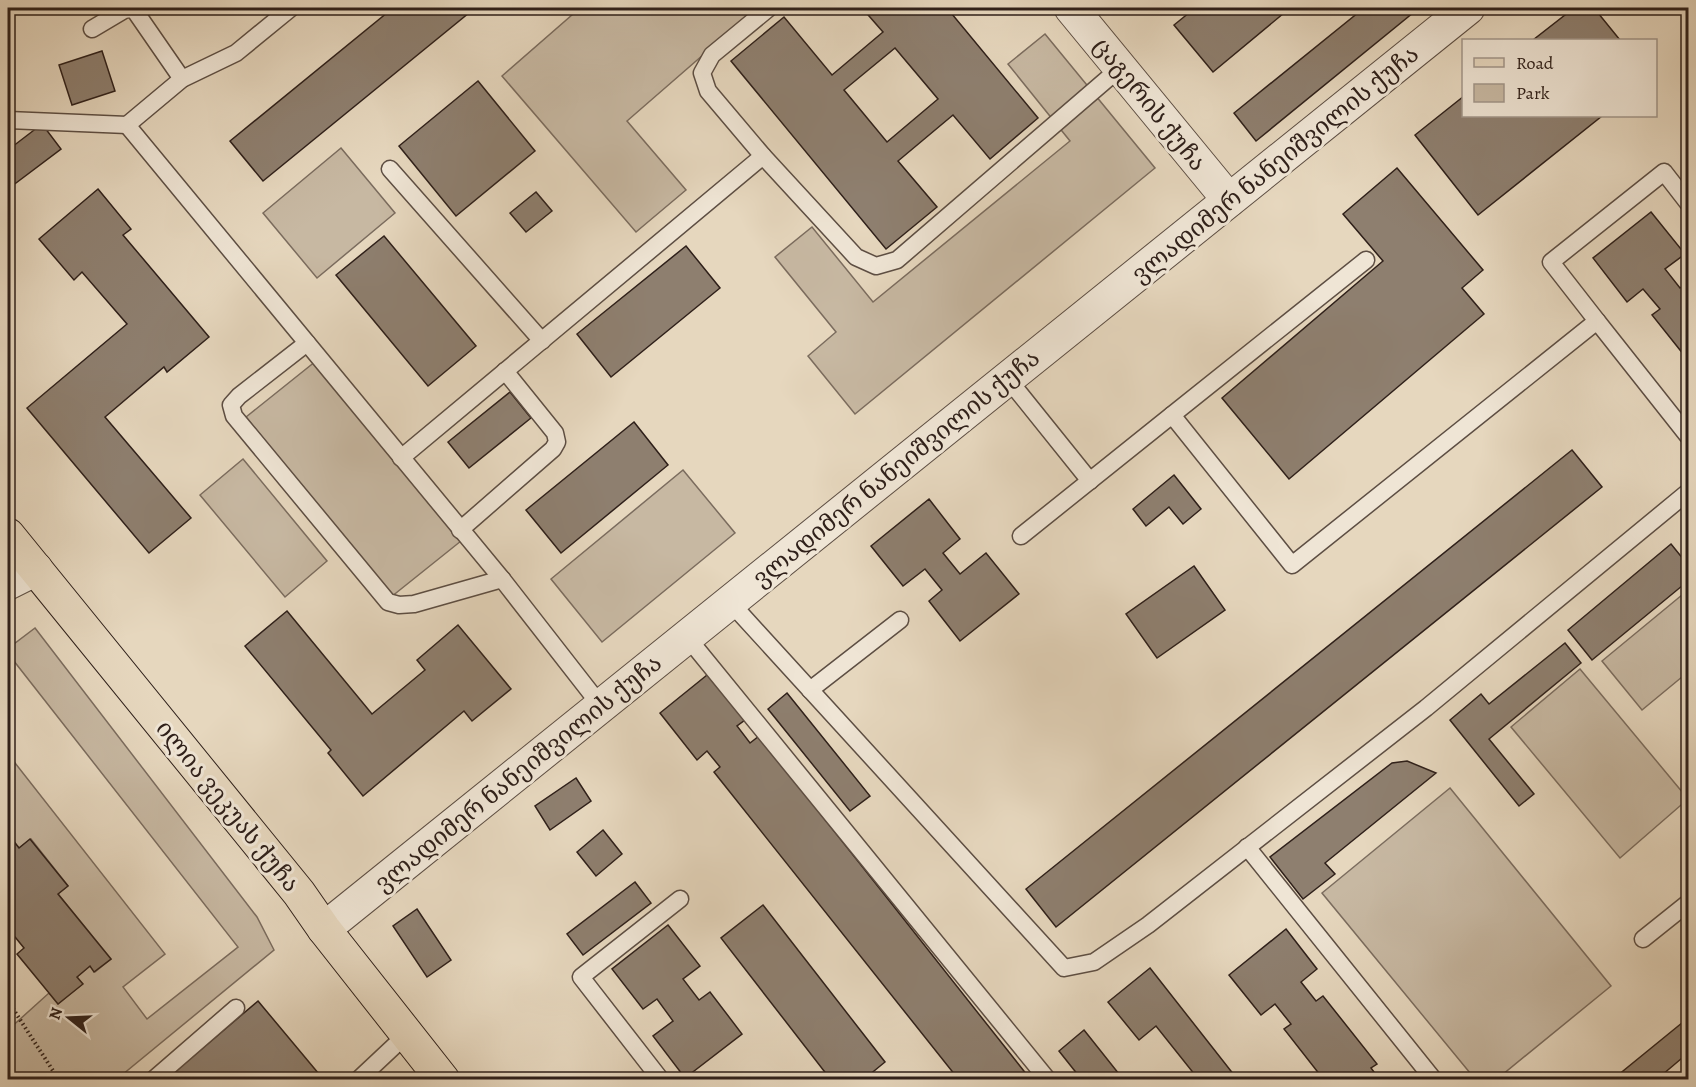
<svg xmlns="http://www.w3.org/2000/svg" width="1696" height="1087" font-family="Alegreya,'Noto Serif Georgian',serif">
	<rect width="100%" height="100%" fill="#e6d7be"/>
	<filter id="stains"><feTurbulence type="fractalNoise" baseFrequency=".00333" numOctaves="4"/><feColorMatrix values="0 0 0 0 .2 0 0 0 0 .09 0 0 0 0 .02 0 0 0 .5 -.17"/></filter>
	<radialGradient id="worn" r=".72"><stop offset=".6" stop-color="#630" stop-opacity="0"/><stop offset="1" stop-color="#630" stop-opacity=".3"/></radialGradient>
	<g fill="#c7b8a2" stroke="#7b6c5e" stroke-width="1.5">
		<polygon points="580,8 757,8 627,121 686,190 636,232 502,76"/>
		<polygon points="1045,34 1155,168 855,414 808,356 836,332 775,257 812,227 873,302 1070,141 1008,64"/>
		<polygon points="341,148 395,213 317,278 263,213"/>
		<polygon points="316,361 461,541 391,597 246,417"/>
		<polygon points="243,459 327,561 285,597 200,495"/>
		<polygon points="683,470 735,533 602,642 551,579"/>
		<polygon points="1688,590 1688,672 1642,710 1602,661"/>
		<polygon points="35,628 257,917 274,950 117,1079 8,1079 8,1030 49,993 58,1004 82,984 77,977 90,966 95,972 111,959 58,894 68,886 31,839 19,848 8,834 8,754 165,954 123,987 147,1019 238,947 10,656 14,644"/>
		<polygon points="1580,669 1688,799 1620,858 1511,727"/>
		<polygon points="1450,788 1611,986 1497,1079 1475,1079 1322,893"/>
	</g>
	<g fill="#8e7f6f" stroke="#2f201a" stroke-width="1.5" fill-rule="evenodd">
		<polygon points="393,8 475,8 263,181 230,141"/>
		<path d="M862,8H947L1038,118L990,159L953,115L898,161L937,207L886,249L731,61L784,17L832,75L883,32ZM895,48L938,99L887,142L844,90Z"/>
		<polygon points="1195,8 1290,8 1213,72 1174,25"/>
		<polygon points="1364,8 1419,8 1256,141 1234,113"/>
		<polygon points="1574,8 1594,8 1620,40 1533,40"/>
		<polygon points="102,51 115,91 72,105 59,65"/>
		<polygon points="478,81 535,151 456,216 399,146"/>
		<polygon points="1464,96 1464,116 1602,116 1478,215 1415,135"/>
		<polygon points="42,124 61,149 12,186 8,180 8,150"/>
		<polygon points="1397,168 1483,270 1462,288 1484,314 1289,479 1222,398 1383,261 1343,214"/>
		<polygon points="98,189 131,229 123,235 209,337 167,372 164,367 105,417 191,518 149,553 27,408 127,324 82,272 74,280 39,239"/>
		<polygon points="536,192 552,211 526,232 510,213"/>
		<polygon points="1651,212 1685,254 1665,269 1680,288 1688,282 1688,360 1652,315 1660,309 1643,289 1627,302 1593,258"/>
		<polygon points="384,236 476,346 428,386 336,275"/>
		<polygon points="686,246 720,288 611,377 577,334"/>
		<polygon points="510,392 531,418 469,468 448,442"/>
		<polygon points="634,422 668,465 561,553 526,510"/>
		<polygon points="1572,450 1602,487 1056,927 1026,889"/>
		<polygon points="1174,475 1201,509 1183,524 1169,507 1146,526 1133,509"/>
		<polygon points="929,499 960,539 943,553 960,574 986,553 1019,594 960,641 929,601 942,590 925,569 903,586 871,546"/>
		<polygon points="1671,544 1688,565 1688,581 1592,660 1568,630"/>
		<polygon points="1194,566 1225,610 1157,658 1126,614"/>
		<polygon points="287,611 372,714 425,670 417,660 458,625 511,689 472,721 464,711 363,796 328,753 331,750 245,646"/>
		<polygon points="1565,643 1581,663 1489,739 1534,794 1519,806 1450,720 1481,694 1489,704"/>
		<polygon points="712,671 749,717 737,726 750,743 759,736 1031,1080 959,1080 714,772 720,767 707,751 697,760 660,713"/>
		<polygon points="787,693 870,796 850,811 768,709"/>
		<polygon points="1407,761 1436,773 1325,863 1335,874 1303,899 1270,857 1392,763"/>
		<polygon points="576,778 591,801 550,830 535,806"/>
		<polygon points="603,830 622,854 596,876 577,852"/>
		<polygon points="8,834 19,848 30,839 68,886 58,894 111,959 94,972 90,966 77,977 83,984 58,1004 17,954 24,948 11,932 8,934"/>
		<polygon points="635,882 651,903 583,955 567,934"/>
		<polygon points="763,905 885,1062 863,1080 831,1080 721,938"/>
		<polygon points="417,909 451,960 427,977 393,926"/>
		<polygon points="668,925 700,966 683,979 699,1000 710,992 742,1034 685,1078 653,1036 673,1021 657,999 643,1009 612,969"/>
		<polygon points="1286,929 1317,969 1301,982 1316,1001 1323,996 1377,1064 1371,1068 1380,1080 1324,1080 1284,1029 1291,1024 1275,1004 1261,1015 1229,975"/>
		<polygon points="1150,968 1238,1080 1199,1080 1156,1026 1139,1040 1108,1002"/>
		<polygon points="258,1001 324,1080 165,1080"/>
		<polygon points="1688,1018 1688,1053 1656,1080 1612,1080"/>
		<polygon points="1084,1030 1123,1079 1123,1080 1082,1080 1059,1051"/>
	</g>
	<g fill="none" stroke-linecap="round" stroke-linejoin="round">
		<defs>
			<g id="service">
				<polyline points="92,29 124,10 130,9 135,11 182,79"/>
				<polyline points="8,120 127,125 182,79 236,53 291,8"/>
				<polyline points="127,125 502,579 601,706"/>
				<polyline points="763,156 856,257 876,266 897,260 1120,68"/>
				<polyline points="390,169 542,341"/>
				<polyline points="1597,321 1551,262 1664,172 1688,203"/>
				<polyline points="307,343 239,396 231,405 234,416 388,602 399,605 414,604 502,579"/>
				<polyline points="1008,379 1090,481"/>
				<polyline points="1172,415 1366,260"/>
				<polyline points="401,458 763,156 708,91 702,73 712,55 769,8"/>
				<polyline points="460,530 553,449 557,442 555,433 505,371"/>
				<polyline points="1021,536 1172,415 1292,565 1597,321 1688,436"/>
				<polyline points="730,602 1064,968 1094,962 1148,925 1426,708 1688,492"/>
				<polyline points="687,637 1048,1080"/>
				<polyline points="810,690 900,620"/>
				<polyline points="1247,847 1434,1080"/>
				<polyline points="1643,939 1688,903"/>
				<polyline points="153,1080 236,1008"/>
				<polyline points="358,1080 407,1034"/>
				<polyline points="661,1080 581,977 680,899"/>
			</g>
			<g id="minor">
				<polyline points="1071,8 1229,200"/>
				<polyline points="8,583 36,569"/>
			</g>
			<polyline id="tertiary" points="324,929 1468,8"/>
			<polyline id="primary" points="8,535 299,893 324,929 443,1080"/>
		</defs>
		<use href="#service" stroke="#5d4e43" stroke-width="19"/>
		<use href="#minor" stroke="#5d4e43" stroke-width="35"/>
		<use href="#tertiary" stroke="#5d4e43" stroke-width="35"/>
		<use href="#primary" stroke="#2f201a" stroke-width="35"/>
		<polyline stroke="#2f201a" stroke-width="4" stroke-dasharray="1.5 3" stroke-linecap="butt" points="8,1001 59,1080"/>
		<use href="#service" stroke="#efe5d5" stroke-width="16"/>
		<use href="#minor" stroke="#efe5d5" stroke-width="33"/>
		<use href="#tertiary" stroke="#efe5d5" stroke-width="33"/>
		<use href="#primary" stroke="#e6d7be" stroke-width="33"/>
	</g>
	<g text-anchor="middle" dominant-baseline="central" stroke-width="6" stroke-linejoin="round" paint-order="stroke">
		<g font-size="24" fill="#2f201a" stroke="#efe5d5">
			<text transform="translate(1150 104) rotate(51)">ცაგერის ქუჩა</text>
			<text transform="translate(1275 164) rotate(-39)">ვლადიმერ ნანეიშვილის ქუჩა</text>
			<text transform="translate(896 468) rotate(-39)">ვლადიმერ ნანეიშვილის ქუჩა</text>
			<text transform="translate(518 773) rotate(-39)">ვლადიმერ ნანეიშვილის ქუჩა</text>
			<text transform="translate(228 806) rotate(51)">ილია ვეკუას ქუჩა</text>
		</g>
	</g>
	<rect width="1696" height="1087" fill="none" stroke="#e6d7be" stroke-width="30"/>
	<rect x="9" y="9" width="1678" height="1069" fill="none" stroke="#2f201a" stroke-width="3"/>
	<rect x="15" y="15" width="1666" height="1057" fill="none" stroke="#2f201a" stroke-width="1.5"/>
	<rect x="1462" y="39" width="195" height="78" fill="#efe5d5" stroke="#a2968a" stroke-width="1.5"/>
	<rect x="1474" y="58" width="30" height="9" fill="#e6d7be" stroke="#a2968a" stroke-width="1.5"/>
	<text x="1516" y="69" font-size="18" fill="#2f201a">Road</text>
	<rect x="1474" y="84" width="30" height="18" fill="#c7b8a2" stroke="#a2968a" stroke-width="1.5"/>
	<text x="1516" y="99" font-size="18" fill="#2f201a">Park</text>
	<g transform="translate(69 1018) rotate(288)" stroke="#efe5d5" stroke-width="4.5" paint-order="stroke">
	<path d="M0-4.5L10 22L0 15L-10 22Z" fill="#2f201a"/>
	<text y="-9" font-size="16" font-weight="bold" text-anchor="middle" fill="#2f201a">N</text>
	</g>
	<rect width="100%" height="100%" filter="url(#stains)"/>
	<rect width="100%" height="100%" fill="url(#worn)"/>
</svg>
